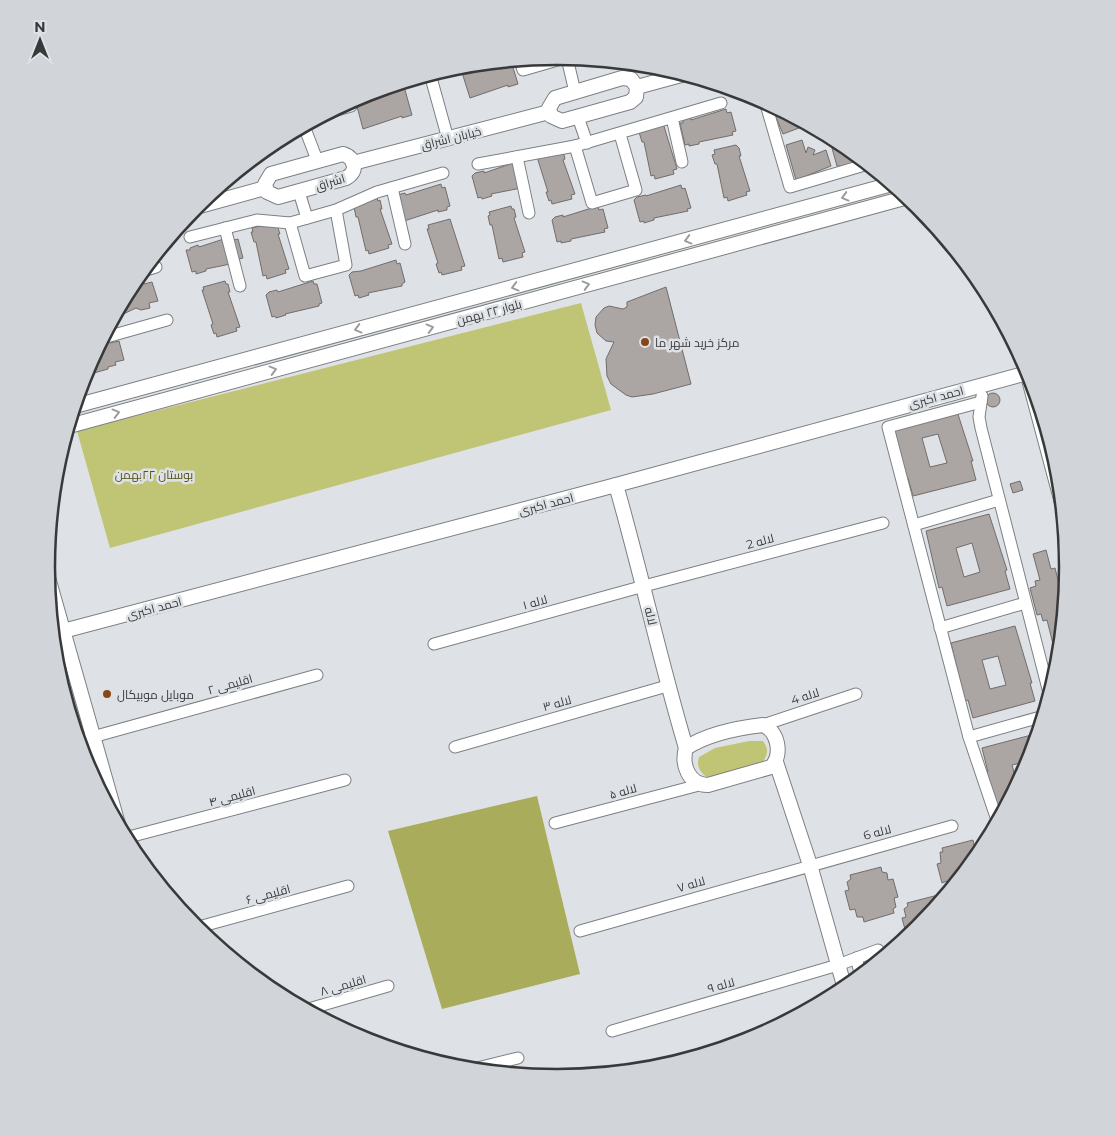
<svg xmlns="http://www.w3.org/2000/svg" width="1115" height="1135" font-family="Montserrat,Cairo,sans-serif">
	<rect width="100%" height="100%" fill="#dee2e6"/>
	<g fill="#c0c475">
		<polygon points="581,303 611,410 110,548 77,431"/>
		<path d="M749,741H763C769,750 768,753 763,762L734,772L706,777C700,771 696,766 699,757L715,748Z"/>
	</g>
	<polygon fill="#a8ac5b" points="537,796 580,974 442,1009 388,831"/>
	<g fill="#aba6a3" stroke="#726d6b" fill-rule="evenodd">
		<polygon points="511,61 518,84 508,87 508,85 470,98 460,66"/>
		<polygon points="403,83 412,115 402,118 402,116 363,129 355,99"/>
		<polygon points="771,105 795,118 799,128 783,134"/>
		<polygon points="726,109 727,113 731,112 736,131 732,132 733,135 699,142 699,144 689,146 689,144 685,145 680,123 683,123 683,120 691,118 691,120"/>
		<polygon points="663,123 677,169 673,170 674,174 655,179 654,175 651,176 644,142 642,142 639,132"/>
		<polygon points="802,140 806,153 808,147 815,150 813,155 826,150 831,166 796,180 786,145"/>
		<polygon points="840,141 842,143 864,161 841,170 840,166 837,166 832,148 834,147 833,143"/>
		<polygon points="736,145 739,148 741,156 739,156 750,191 746,192 747,195 728,201 727,197 724,198 717,164 715,164 712,155 715,154 714,150"/>
		<polygon points="563,151 565,159 563,160 575,194 571,195 572,199 552,204 551,200 549,201 546,192 548,192 537,157"/>
		<polygon points="519,161 526,187 491,194 492,196 482,199 481,197 478,198 472,176 475,173 484,171 484,173"/>
		<polygon points="441,184 442,188 445,187 450,206 447,207 447,210 438,212 438,210 404,221 397,195 405,193 406,195"/>
		<polygon points="681,185 682,189 685,188 691,208 687,209 688,211 654,218 654,220 644,223 644,221 640,222 634,200 637,197 646,195 646,196"/>
		<polygon points="377,198 378,201 380,200 382,209 380,209 392,244 388,245 389,248 369,254 368,250 366,251 358,217 356,217 354,207"/>
		<polygon points="511,206 512,209 514,209 516,217 514,218 525,252 522,253 523,257 503,262 502,258 499,259 492,225 490,225 488,216 490,215 489,212"/>
		<polygon points="598,206 599,210 603,209 608,228 604,229 605,232 571,239 571,241 561,243 561,241 557,242 552,220 555,217 563,215 563,217"/>
		<polygon points="450,219 465,266 461,267 462,270 442,275 441,272 439,273 436,264 438,263 427,229 429,229 428,225"/>
		<polygon points="274,223 277,225 280,234 278,234 289,269 285,270 286,273 267,279 266,275 263,276 256,242 254,242 251,232 253,232 252,228"/>
		<polygon points="233,236 234,240 238,239 243,258 239,259 240,262 206,269 206,271 196,274 196,271 192,272 186,250 190,250 190,248 198,245 199,247"/>
		<polygon points="396,260 397,264 400,263 405,282 402,284 402,286 368,293 369,295 359,298 358,295 355,296 349,275 352,272 361,271"/>
		<polygon points="225,281 226,284 228,284 230,292 228,292 240,327 236,328 237,331 217,337 216,333 214,334 211,325 213,324 202,290 204,290 203,287"/>
		<polygon points="313,281 314,284 317,284 322,303 319,304 319,306 285,314 286,315 276,318 275,316 272,317 266,295 269,292 277,290 278,292"/>
		<polygon points="134,282 135,284 143,282 144,284 152,282 158,301 149,303 150,308 141,310 136,308 119,316 117,312"/>
		<polygon points="666,287 691,384 653,394 632,397 626,395 611,384 607,376 606,359 614,342 606,341 597,333 595,325 596,317 604,308 609,306 623,309 627,307 627,302"/>
		<polygon points="109,338 110,343 119,341 124,360 115,362 116,365 108,367 108,369 94,373 94,370 85,372 102,340"/>
		<circle cx="993" cy="400" r="7"/>
		<path d="M955,405L973,461H971L976,480L913,496L908,478L905,479L892,421ZM938,434L947,463L930,467L922,438Z"/>
		<polygon points="1020,481 1023,490 1013,493 1010,484"/>
		<path d="M989,514L1007,570L1005,571L1010,589L947,606L942,587L939,588L926,531ZM972,543L980,572L964,577L956,548Z"/>
		<polygon points="1046,550 1051,569 1055,568 1065,608 1061,646 1054,648 1047,620 1043,621 1041,614 1037,615 1030,588 1036,586 1035,581 1040,580 1033,554"/>
		<path d="M1015,626L1032,683H1030L1035,701L973,718L968,700L965,701L951,643ZM998,656L1006,685L990,689L982,660Z"/>
		<polygon points="1039,733 1029,765 1028,761 1012,765 1018,786 1001,817 986,773 988,772 982,748"/>
		<polygon points="973,840 974,845 977,844 980,853 982,852 951,890 949,890 947,881 942,883 937,864 941,863 940,852 943,852 942,848"/>
		<polygon points="881,867 882,872 887,873 888,880 893,879 898,897 894,898 896,907 893,909 894,913 864,922 863,917 857,917 855,909 850,910 845,891 849,890 847,882 851,879 850,875"/>
		<polygon points="938,895 939,899 943,900 919,929 907,937 902,918 906,917 904,909 908,906 907,903"/>
	</g>
	<g fill="none" stroke-linecap="round" stroke-linejoin="round">
		<defs>
			<g id="minor">
				<polyline points="567,58 575,92"/>
				<polyline points="520,60 523,70 568,57"/>
				<polyline points="430,74 448,139"/>
				<polyline points="765,101 790,187 868,164"/>
				<polyline points="330,112 351,106 350,102"/>
				<polyline points="578,117 587,143"/>
				<polyline points="672,118 682,162"/>
				<polyline points="304,126 317,160"/>
				<polyline points="620,134 636,190 592,203 575,146 721,103"/>
				<polyline points="517,157 529,213"/>
				<polyline points="478,164 575,146"/>
				<polyline points="392,188 405,244"/>
				<polyline points="299,192 307,218"/>
				<polyline points="336,210 346,265 305,276 290,223 336,210 377,192 443,173"/>
				<polyline points="225,228 240,286"/>
				<polyline points="190,237 257,220 290,223"/>
				<polyline points="143,271 156,267"/>
				<polyline points="103,338 167,320"/>
				<polyline points="982,396 979,417 981,428 1050,697"/>
				<polyline points="981,402 888,427 969,737 998,823"/>
				<polyline points="914,525 999,500"/>
				<polyline points="940,628 1025,603"/>
				<polyline points="434,644 644,586 883,523"/>
				<polyline points="763,725 856,694"/>
				<polyline points="969,737 1044,716"/>
				<polyline points="78,741 317,675"/>
				<polyline points="455,747 667,686"/>
				<polyline points="555,823 699,785"/>
				<polyline points="125,838 345,780"/>
				<polyline points="195,928 348,886"/>
				<polyline points="580,931 952,826"/>
				<polyline points="856,958 861,976"/>
				<polyline points="305,1010 388,986"/>
				<polyline points="612,1031 838,965 878,950"/>
				<polyline points="469,1070 518,1058"/>
			</g>
			<g id="tertiary">
				<polygon points="622,78 631,79 637,87 636,97 630,102 562,121 551,116 549,108 555,98"/>
				<polyline points="637,87 685,74"/>
				<path d="M343,154C356,158 358,172 346,178L278,197L267,192L265,184L271,174Z"/>
				<polyline points="353,163 549,112"/>
				<polyline points="196,207 265,188"/>
				<polyline points="1024,361 1062,503"/>
				<polyline points="75,406 892,184"/>
				<polyline points="69,426 908,197"/>
				<path d="M616,485C641,572 660,661 686,748"/>
				<polyline points="47,574 118,824"/>
				<polyline points="63,631 616,485 1027,373"/>
				<path d="M763,725C778,731 783,755 771,767L708,785C689,785 681,765 686,748C707,734 737,728 763,725Z"/>
				<polyline points="776,762 810,865 845,989"/>
			</g>
		</defs>
		<use href="#minor" stroke="#7c8083" stroke-width="13"/>
		<use href="#tertiary" stroke="#7c8083" stroke-width="16"/>
		<use href="#minor" stroke="#fff" stroke-width="11"/>
		<use href="#tertiary" stroke="#fff" stroke-width="14"/>
	</g>
	<defs><path id="oneway-chevron" d="M-2-3.5L2.5 0L-2 3.5" fill="none" stroke-width="1.6" stroke-linecap="round" stroke-linejoin="round" transform="scale(1.25)"/></defs>
	<g stroke="#9c9c9d">
		<use href="#oneway-chevron" transform="translate(845 197) rotate(165)"/>
		<use href="#oneway-chevron" transform="translate(688 240) rotate(165)"/>
		<use href="#oneway-chevron" transform="translate(586 285) rotate(-15)"/>
		<use href="#oneway-chevron" transform="translate(515 287) rotate(165)"/>
		<use href="#oneway-chevron" transform="translate(430 328) rotate(-15)"/>
		<use href="#oneway-chevron" transform="translate(358 329) rotate(165)"/>
		<use href="#oneway-chevron" transform="translate(273 370) rotate(-15)"/>
		<use href="#oneway-chevron" transform="translate(116 413) rotate(-15)"/>
	</g>
	<g fill="#894617" stroke="#dee2e6" stroke-width="2">
		<circle cx="645" cy="342" r="5"/>
		<circle cx="107" cy="694" r="5"/>
	</g>
	<g text-anchor="middle" dominant-baseline="central" stroke-width="5" stroke-linejoin="round" paint-order="stroke">
		<g font-size="12" fill="#38393b" stroke="#dee2e6">
			<text transform="translate(451 138) rotate(-14)">خیابان اشراق</text>
			<text transform="translate(330 182) rotate(-17)">اشراق</text>
			<text transform="translate(489 312) rotate(-15)">بلوار ۲۲ بهمن</text>
			<text transform="translate(936 397) rotate(-15)">احمد اکبری</text>
			<text transform="translate(546 504) rotate(-15)">احمد اکبری</text>
			<text transform="translate(760 541) rotate(-15)">لاله 2</text>
			<text transform="translate(535 602) rotate(-16)">لاله ۱</text>
			<text transform="translate(154 608) rotate(-15)">احمد اکبری</text>
			<text transform="translate(651 616) rotate(77)">لاله</text>
			<text transform="translate(230 684) rotate(-16)">اقلیمی ۲</text>
			<text transform="translate(805 696) rotate(-18)">لاله 4</text>
			<text transform="translate(557 703) rotate(-16)">لاله ۳</text>
			<text transform="translate(623 791) rotate(-15)">لاله ۵</text>
			<text transform="translate(232 796) rotate(-15)">اقلیمی ۴</text>
			<text transform="translate(877 832) rotate(-15)">لاله 6</text>
			<text transform="translate(691 884) rotate(-16)">لاله ۷</text>
			<text transform="translate(268 894) rotate(-15)">اقلیمی ۶</text>
			<text transform="translate(343 985) rotate(-16)">اقلیمی ۸</text>
			<text transform="translate(721 985) rotate(-16)">لاله ۹</text>
		</g>
		<g font-size="12" fill="#38393b" stroke="#dee2e6" text-anchor="start">
			<text x="655" y="342">مرکز خرید شهر ما</text>
			<text x="117" y="694">موبایل موبیکال</text>
		</g>
		<g font-size="12" fill="#525418" stroke="#dee2e6">
			<text x="154" y="474">بوستان ۲۲بهمن</text>
		</g>
	</g>
	<path d="M0 0H1115V1135H0ZM55 567a502 502 0 1 1 1004 0a502 502 0 1 1-1004 0Z" fill="#d1d4d8" fill-rule="evenodd"/>
	<path fill="none" stroke="#38393b" stroke-width="2.5" d="M55 567a502 502 0 1 1 1004 0a502 502 0 1 1-1004 0Z"/>
	<g transform="translate(40 40)" stroke="#dee2e6" stroke-width="4" paint-order="stroke">
	<path d="M0-4L9 19L0 12L-9 19Z" fill="#38393b"/>
	<text y="-8" font-size="14" font-weight="bold" text-anchor="middle" fill="#38393b">N</text>
	</g>
</svg>
